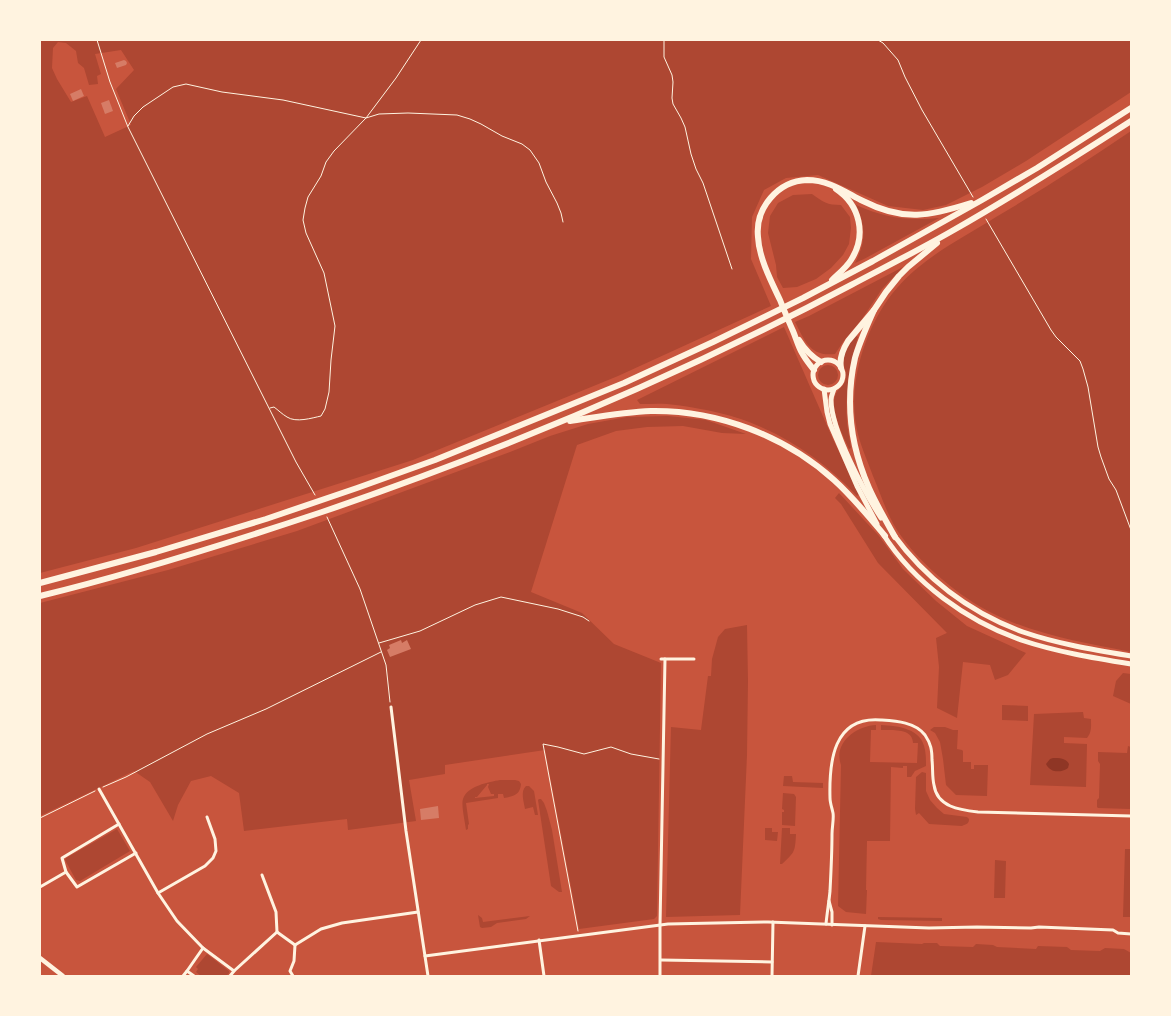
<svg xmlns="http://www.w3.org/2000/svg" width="1171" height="1016" font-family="Manrope,sans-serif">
	<rect width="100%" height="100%" fill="#c8553d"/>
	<g fill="#ae4732" fill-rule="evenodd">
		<path d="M40,40H1131V92L1026,161L982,187L946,205L923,210L888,206L818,175L786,178L764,190L752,217L751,259L771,306L618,376L413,460L136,548L40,573ZM58,42L66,43L76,51L78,63L84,68L89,85L98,84L97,76L101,74L95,54L121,50L134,70L116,89L131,125L105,137L87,96L71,102L57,79L52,68L53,48Z"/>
		<path d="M1131,131V652C1079,642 1025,633 979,606C949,588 911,555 894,525C885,509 880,492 873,476C867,459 859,443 856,425C848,380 867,322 897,288C925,256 961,239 996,217C1042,190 1087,161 1131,131Z"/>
		<path d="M812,194C823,202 827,205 841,205L850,217L851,228L849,244L843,255L831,268L816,279L797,287L783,288L777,277L776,265L768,233L770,216L778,203L793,195Z"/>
		<path d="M856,205C886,218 906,221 939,218L864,259L855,263C866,242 866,227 856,205Z"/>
		<path d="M903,267L882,289L862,319L843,342L835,354C810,357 805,341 795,322L809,316Z"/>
		<path d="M784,327L832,437L859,494L857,496C830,467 798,443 761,427C735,415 705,409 676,405C664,403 652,404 640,404L637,400Z"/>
		<path d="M856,336L858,337C849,365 845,393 847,423C848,431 850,440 851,448L849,449C843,435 830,411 835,396C837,389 845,386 846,378C847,373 845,370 844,366C841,354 849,344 856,336Z"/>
		<circle cx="828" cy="375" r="10"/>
		<polygon points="668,416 706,420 746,434 722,433 683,426 647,427 616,431 577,445 531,592 582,613 614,644 661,663 657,916 654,919 579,929 545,750 445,765 445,774 409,780 416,821 348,830 347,819 244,831 239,793 211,776 191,781 178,805 173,821 150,782 134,771 40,816 40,603 168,570 297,531 510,452 550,436 588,424 627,417"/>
		<polygon points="839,493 879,536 903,569 936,601 967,626 1026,653 1008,675 995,680 990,665 963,662 957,718 937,708 939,667 936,638 949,632 947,633 878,563 841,504 835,498"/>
		<polygon points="747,625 748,681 747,755 740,915 666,917 671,727 701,730 708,676 711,676 712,659 718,637 725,629"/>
		<polygon points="1123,673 1131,674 1131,704 1113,696 1116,681"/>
		<polygon points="1002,705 1028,706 1028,721 1002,720"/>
		<path d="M1083,712L1084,718L1091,719C1091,726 1092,732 1087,738L1064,737V743L1087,744L1086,787L1030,785L1034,714Z"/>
		<path d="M876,725V730H871L870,762L917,763L918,743H913C913,728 892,730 881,730V725C898,726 922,728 925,750C926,755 926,761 926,766L915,771L911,777H907V766H903V768L891,767L890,841H867L866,890H867L866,914L846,912L838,906L841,765C833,743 856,726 876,725Z"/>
		<polygon points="934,727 945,727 953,730 958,730 957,749 962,750 963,751 963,762 971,762 971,769 974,769 974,765 988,765 987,796 956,795 946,785 943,759 940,742 935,733 930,730"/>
		<polygon points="1128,746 1131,747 1130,809 1098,808 1097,807 1097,800 1099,798 1100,764 1098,761 1098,752 1127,753"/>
		<path d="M922,772L926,773V791L930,800L937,808L944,814L967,817L969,819C969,824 966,824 962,826L929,824L919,813L916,815L915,809L916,777Z"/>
		<polygon points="784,776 792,776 793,782 823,783 823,788 783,786"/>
		<path d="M500,780H515L519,781L521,784C520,795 514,796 504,798L503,794H498V798L466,803L469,824L468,825V829L466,830C465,822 461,805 463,799C467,786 489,782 500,780ZM487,784H489L488,787L491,794H494V796L475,798V797H477L487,785Z"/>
		<path d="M526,786H529L534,791L538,815H535L533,807L525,809C524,802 520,791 526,786Z"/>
		<polygon points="783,793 794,794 796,797 795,826 782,825 782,812 784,812 784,810 782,809"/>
		<polygon points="539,799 541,799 544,803 547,811 552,830 562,892 559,892 551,886 538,800"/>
		<polygon points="765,828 772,828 772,832 778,832 777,841 765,840"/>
		<path d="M782,828H790V834H796C795,852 795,852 782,864H780Z"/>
		<polygon points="117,829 130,851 80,881 76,880 65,860 66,858"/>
		<polygon points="1125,849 1131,849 1131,917 1123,917"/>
		<polygon points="995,860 1006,861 1005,898 994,898"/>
		<polygon points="478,915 482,918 483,922 530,916 526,919 497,923 491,927 482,928 480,927"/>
		<polygon points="878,917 942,918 942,921 881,920 878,919"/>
		<polygon points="876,942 922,944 924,943 937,943 940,946 973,947 976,944 993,945 997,947 1036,949 1038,946 1067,947 1071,950 1100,951 1105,948 1124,949 1131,953 1131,976 871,976"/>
		<polygon points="207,954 229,971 229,973 226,976 201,976 196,972 198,969 196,967"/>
	</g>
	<path fill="#8f3625" d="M1053,758C1059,758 1066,758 1069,764L1068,768C1061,773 1050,773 1046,764L1050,759Z"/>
	<g fill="#d67c66">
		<polygon points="124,60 126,61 127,63 126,65 117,68 115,63"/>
		<polygon points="81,89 84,96 73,101 70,94"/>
		<polygon points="109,100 113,111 105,114 101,103"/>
		<polygon points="401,640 402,643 407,640 411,649 390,657 387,650 390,648 389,645"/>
		<polygon points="438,806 439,818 421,820 420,809"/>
	</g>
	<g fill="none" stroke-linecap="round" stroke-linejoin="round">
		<g stroke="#fff3e0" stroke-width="1">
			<polyline points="97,40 110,82 128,127 296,462 315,495"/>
			<polyline points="664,40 664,57 672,75 673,82 672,98 673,104 681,118 685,127 691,154 696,169 703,183 732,269"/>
			<polyline points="878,40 883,43 898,60 905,77 922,110 973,197"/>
			<polyline points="128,126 134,116 143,107 173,87 186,84 222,92 283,100 366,118 379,114 408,113 457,115 470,119 481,124 502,136 522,144 530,150 539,163 546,182 557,203 561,213 563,222"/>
			<polyline points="986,219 1051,330 1056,337 1080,361 1083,369 1088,387 1098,447 1101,457 1109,479 1116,490 1131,530"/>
			<path d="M270,408L274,407C278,410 282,414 287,417C296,423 312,418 321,416L325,409L329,392L331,360L335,326L324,273L306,233L303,220L305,208L308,197L321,176L326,162L334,151L366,118L396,78L421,40"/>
			<polyline points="327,517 360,589 386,665 390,702"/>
			<polyline points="379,643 420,631 475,605 501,597 558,609 583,617 589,621"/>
			<polyline points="103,787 126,777 207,734 266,709 381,652"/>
			<polyline points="40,818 95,791"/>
			<polyline points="578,931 543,744 558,747 584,754 611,747 631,754 659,759"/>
		</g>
		<g stroke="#fff3e0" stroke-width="3">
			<polyline points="661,659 694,659"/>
			<polyline points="391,707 406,831 428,976"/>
			<polyline points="99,789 158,893 177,921 203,948 234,971 230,976"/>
			<polyline points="119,824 62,858 66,872 77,887 136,853"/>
			<polyline points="262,875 276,912 277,932"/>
			<polyline points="40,887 66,872"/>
			<polyline points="158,893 205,866 213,858 216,851 215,839 207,817"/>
			<polyline points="829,901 832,912 832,925"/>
			<path d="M826,924C827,913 829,902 830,891C831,872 832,853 832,834C832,827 834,819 833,813C832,808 830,803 830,798C829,762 833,716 881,720C896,721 915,722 925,735C931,744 932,750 932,760C933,768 932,777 934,785C937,807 960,810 978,812L1131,816"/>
			<polyline points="539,940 544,976"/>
			<polyline points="425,956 668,924 768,922 929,928 977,927 1031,928 1039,927 1113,930 1118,933 1131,934"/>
			<polyline points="661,960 772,962"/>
			<polyline points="234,971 277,932 295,945 321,929 342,923 418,912"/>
			<polyline points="183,976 187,971"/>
			<polyline points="194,976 187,971 203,948"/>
			<polyline points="293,976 290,971 294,961 295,945"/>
			<polyline points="660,976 660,925 665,659"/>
			<polyline points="772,976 773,922"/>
			<polyline points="858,976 865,926"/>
		</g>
		<polyline stroke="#fff3e0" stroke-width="4.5" points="40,958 63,976"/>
		<g stroke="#fff3e0" stroke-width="5">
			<circle cx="828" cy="375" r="15"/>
			<polyline points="824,389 827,412 830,424 857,486 877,524"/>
			<path d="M834,389C833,392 831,396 831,400C831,430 865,493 881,518"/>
			<path d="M883,534C914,583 967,621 1021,640C1057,652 1094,658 1131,664"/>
			<path d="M893,534C926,579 971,613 1023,632C1058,644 1095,650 1131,656"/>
		</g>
		<g stroke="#fff3e0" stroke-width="6">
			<path d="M832,280C838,274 846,268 851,260C867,235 860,205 836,189"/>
			<path d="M874,310C867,326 860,341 855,358C845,402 851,447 869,488C876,504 886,521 895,537"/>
			<path d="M799,340C805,350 812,357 821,362"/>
			<path d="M841,368C839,358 843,349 848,341L874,310L886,292L899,276L908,267L937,243"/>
			<path d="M814,370C810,365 805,359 802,353C798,346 796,338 793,331C788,320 784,310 780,300C771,281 759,258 758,237C755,208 778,181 807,180C829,180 845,192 863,201C904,222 930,216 971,203"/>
			<path d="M570,421C597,417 624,412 651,411C718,410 785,436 834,480C853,497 869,517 885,536"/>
			<polyline points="40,583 156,552 266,519 357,488 435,460 624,383 713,342 803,298 873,261 982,200 1037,168 1131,108"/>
			<path d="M40,596C135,573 229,543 322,512C504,450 681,375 851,285C885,267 919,250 952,231C1013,196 1072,159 1131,121"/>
		</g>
	</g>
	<rect width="1171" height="1016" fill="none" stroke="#fff3e0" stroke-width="82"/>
</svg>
